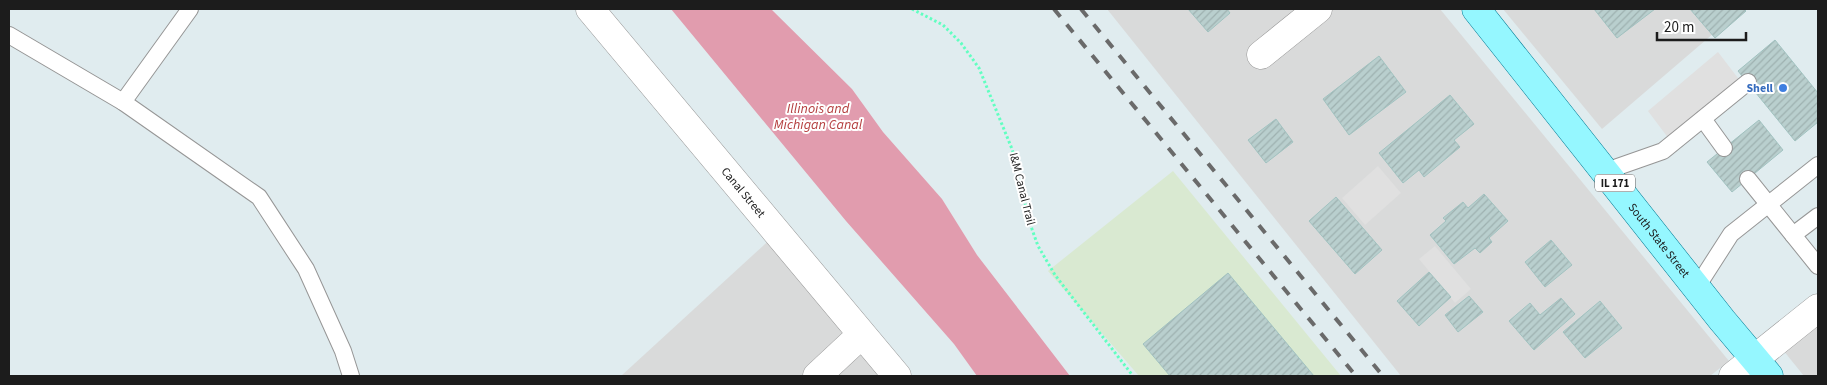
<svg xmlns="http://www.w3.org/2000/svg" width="1827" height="385" font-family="'Source Sans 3',sans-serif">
	<defs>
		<pattern id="building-hatch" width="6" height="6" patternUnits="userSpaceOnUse" patternTransform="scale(1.25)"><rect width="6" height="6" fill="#b9cfce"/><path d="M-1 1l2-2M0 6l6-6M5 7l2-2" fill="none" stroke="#9eb1b0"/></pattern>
	</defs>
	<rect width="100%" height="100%" fill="#e0ecef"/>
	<g fill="#d9dada">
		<polygon points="1107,9 1440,9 1729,361 1710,376 1401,376"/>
		<polygon points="1503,9 1742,9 1602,129"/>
		<polygon points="777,233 895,376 621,376"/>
		<polygon points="1818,321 1818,376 1804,376 1783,350"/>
	</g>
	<polygon fill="#d9e9d1" points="1173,171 1341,376 1139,376 1048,271"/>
	<g fill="#e0e0e0">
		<polygon points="1718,52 1744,86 1672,143 1648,111"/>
		<polygon points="1378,166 1401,193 1365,225 1342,198"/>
		<polygon points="1435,246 1471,289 1455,303 1419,259"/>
	</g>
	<polygon fill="#e19cae" points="671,9 771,9 852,89 883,132 942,199 977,255 1070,376 977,376 954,344 846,221"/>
	<g fill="url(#building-hatch)" stroke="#a1c2c0">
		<polygon points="1188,9 1227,9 1230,13 1208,32"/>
		<polygon points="1594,9 1655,9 1617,38"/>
		<polygon points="1690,9 1744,9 1746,11 1715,38"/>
		<polygon points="1775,40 1818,93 1818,122 1795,141 1738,71"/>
		<polygon points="1379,56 1406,92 1349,135 1323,99"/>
		<polygon points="1450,95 1474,124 1454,140 1460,147 1424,177 1419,170 1403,183 1379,153"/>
		<polygon points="1276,119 1293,142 1266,163 1248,140"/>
		<polygon points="1759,120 1783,150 1732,192 1707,162"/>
		<polygon points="1484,194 1508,221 1489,238 1492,242 1480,253 1475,248 1454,264 1430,235 1446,221 1443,218 1463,202 1468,208"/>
		<polygon points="1336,197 1382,250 1355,274 1309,221"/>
		<polygon points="1551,240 1572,265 1545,287 1525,262"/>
		<polygon points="1429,272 1451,297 1419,326 1397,301"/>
		<polygon points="1228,273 1314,376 1170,376 1143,344"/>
		<polygon points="1469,296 1483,312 1458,332 1445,315"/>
		<polygon points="1561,298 1575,314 1534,350 1509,321 1530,303 1540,315"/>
		<polygon points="1600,301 1622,328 1585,358 1563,332"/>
	</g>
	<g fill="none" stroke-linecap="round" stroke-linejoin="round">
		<defs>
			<g id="service">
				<polyline points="9,35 123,102 259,197 306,269 343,351 351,376"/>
				<polyline points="123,102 190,9"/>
				<polyline points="1703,119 1724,148"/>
				<polyline points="1606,171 1663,151 1748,82"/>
				<polyline points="1748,179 1818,266"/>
				<polyline points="1793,235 1818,216"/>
				<polyline points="1697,287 1731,234 1818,165"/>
			</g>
			<g id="minor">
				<path id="s1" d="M590,9L897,376"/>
				<polyline points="1261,55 1318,9"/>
				<polyline points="817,376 861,335"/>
				<polyline points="1733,376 1818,308"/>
			</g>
			<g id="primary">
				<path id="s2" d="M1476,9L1722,320L1769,376"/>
			</g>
		</defs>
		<use href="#service" stroke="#969696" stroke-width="18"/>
		<use href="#minor" stroke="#969696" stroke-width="29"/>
		<use href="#primary" stroke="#007a94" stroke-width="29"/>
		<polyline stroke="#61ffc1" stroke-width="3" stroke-dasharray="2.5 2.5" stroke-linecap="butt" points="912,9 943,25 961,43 979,68 1012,149 1019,172 1028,218 1038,246 1055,275 1133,376"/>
		<use href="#service" stroke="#fff" stroke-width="16"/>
		<use href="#minor" stroke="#fff" stroke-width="28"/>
		<use href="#primary" stroke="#95f7ff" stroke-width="28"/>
		<g stroke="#6a6a6a" stroke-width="4" stroke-dasharray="10 10" stroke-linecap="butt">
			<polyline points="1054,9 1356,376"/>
			<polyline points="1081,9 1383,376"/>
		</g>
	</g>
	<circle fill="#3f7fe0" stroke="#fff" stroke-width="2" cx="1783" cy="88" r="5"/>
	<g text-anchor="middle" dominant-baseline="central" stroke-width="4" stroke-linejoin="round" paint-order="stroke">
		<rect fill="#fff" stroke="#606060" stroke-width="1" x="1595" y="174.5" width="40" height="17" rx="4"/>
		<g font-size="11" font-weight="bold" fill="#1c1c1c">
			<text x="1615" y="183">IL 171</text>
		</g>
		<g font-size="12" font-weight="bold" fill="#366cbe" stroke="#fff" text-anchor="end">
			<text x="1773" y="88">Shell</text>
		</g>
		<g font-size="12" fill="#1c1c1c" stroke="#fff">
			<text transform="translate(1022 189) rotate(76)">I&amp;M Canal Trail</text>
			<text stroke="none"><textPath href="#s1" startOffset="239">Canal Street</textPath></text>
			<text stroke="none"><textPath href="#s2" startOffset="295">South State Street</textPath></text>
		</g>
		<g font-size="14" font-style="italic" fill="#b54040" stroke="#fff">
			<text x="818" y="109">Illinois and<tspan x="818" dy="16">Michigan Canal</tspan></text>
		</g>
	</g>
	<rect width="1827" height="385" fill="none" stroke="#1c1c1c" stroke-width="20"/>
	<path d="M1657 32v8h89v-8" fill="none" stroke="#1c1c1c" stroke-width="2.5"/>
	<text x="1664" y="32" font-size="15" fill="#1c1c1c" stroke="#ffffff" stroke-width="4" paint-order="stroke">20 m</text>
</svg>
